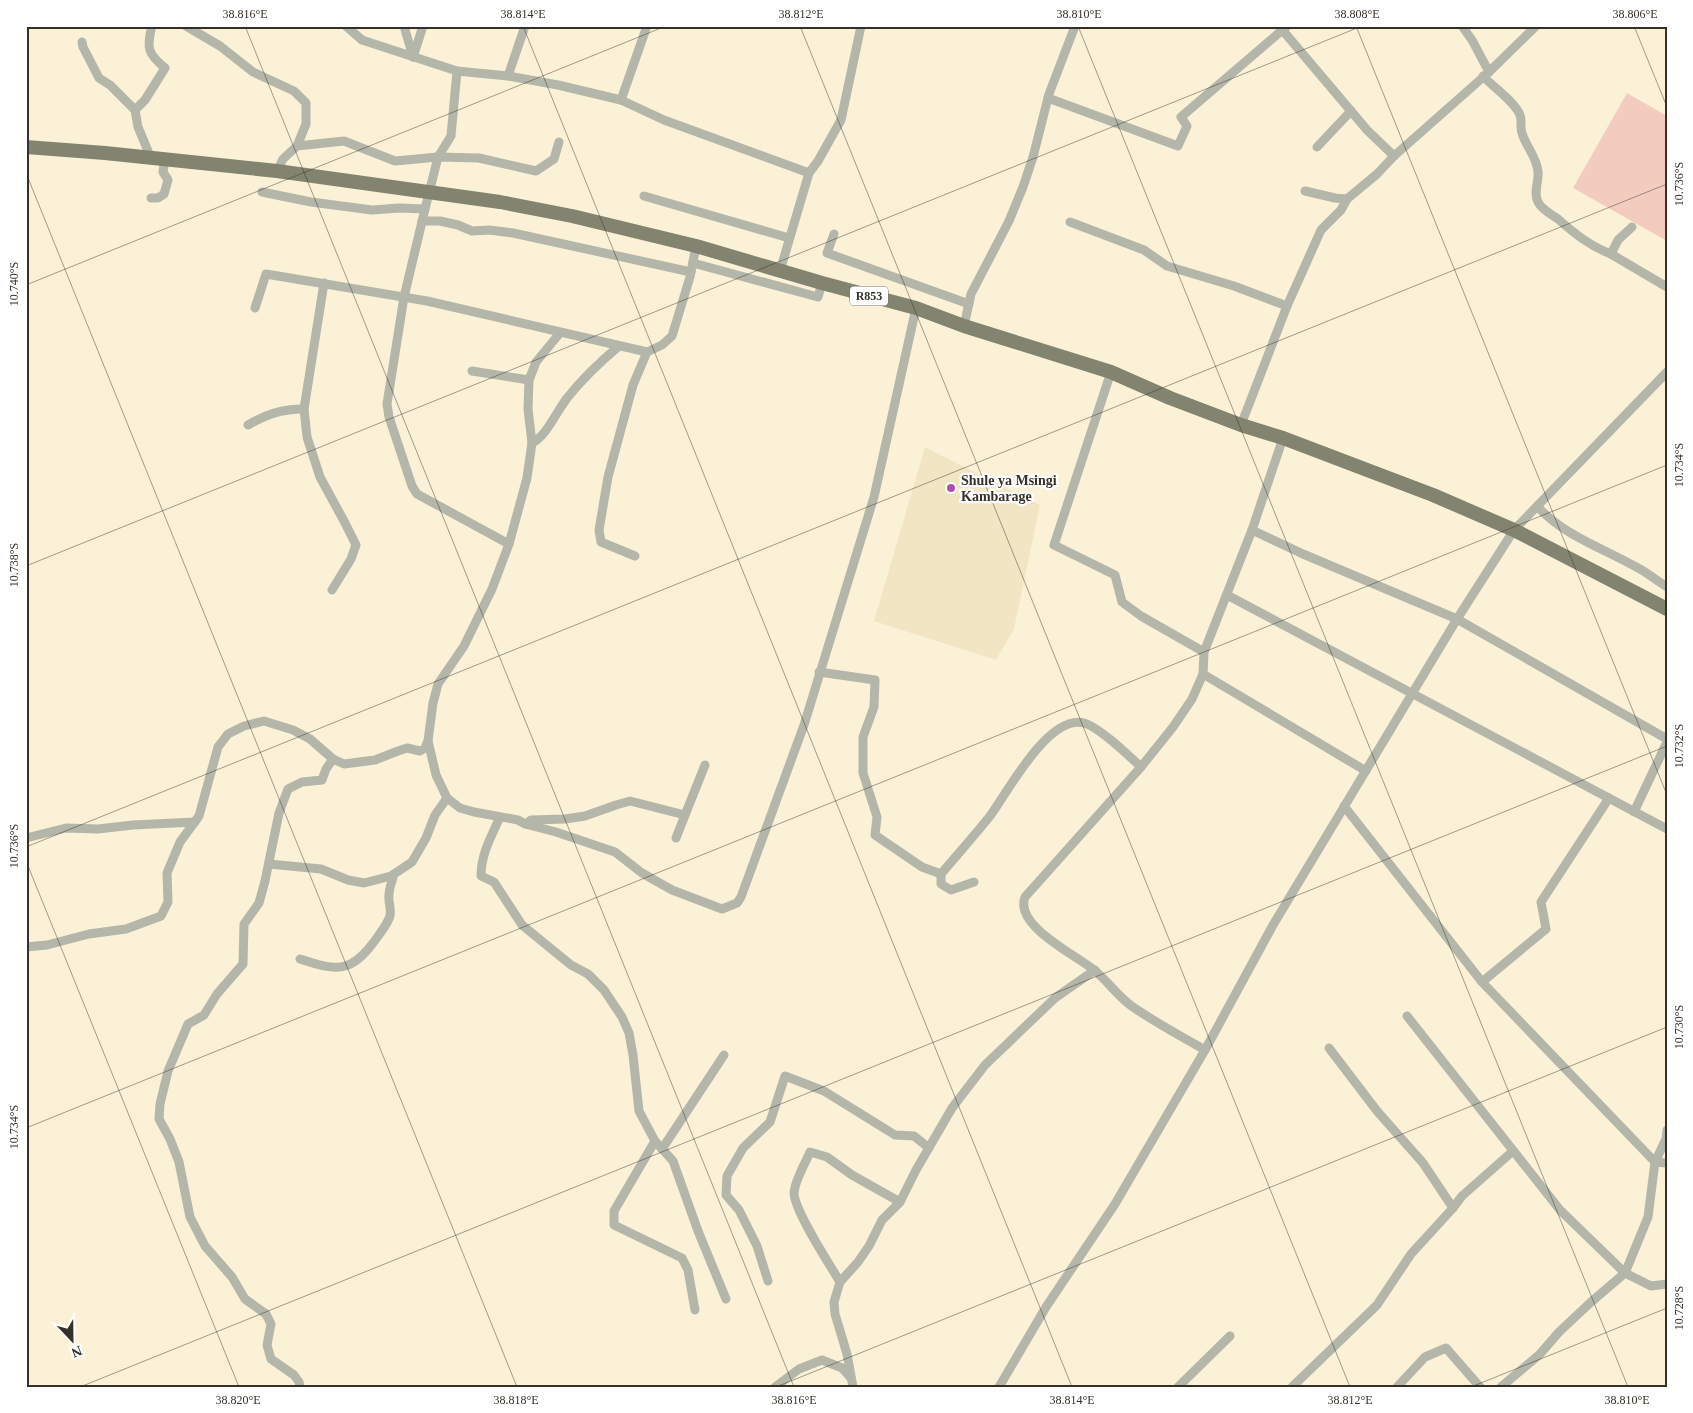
<svg xmlns="http://www.w3.org/2000/svg" width="1693" height="1413" font-family="'Times New Roman',serif">
	<rect width="100%" height="100%" fill="#fbf1d7"/>
	<polygon fill="#f2e5c4" points="925,447 1040,505 1014,629 996,660 874,621"/>
	<polygon fill="#f4ccbf" points="1627,93 1667,116 1667,241 1573,188"/>
	<g fill="none" stroke-linecap="round" stroke-linejoin="round">
		<g stroke="#b4b6aa" stroke-width="9">
			<polyline points="186,26 220,46 253,72 294,91 306,103 306,124 297,146"/>
			<polyline points="346,26 362,40 457,71 508,76 558,85 621,100 664,120 809,173 780,271"/>
			<polyline points="404,26 413,57"/>
			<polyline points="1279,26 1367,130 1394,156"/>
			<polyline points="1462,26 1472,40 1489,72"/>
			<polyline points="82,42 83,47 99,78 110,85 135,110"/>
			<polyline points="413,57 423,26"/>
			<polyline points="508,76 525,26"/>
			<path d="M1483,76C1493,87 1515,102 1520,115C1522,120 1520,128 1522,133C1526,147 1537,157 1538,172C1539,182 1533,192 1538,202C1542,210 1551,214 1558,219C1575,234 1590,246 1611,254"/>
			<polyline points="1048,98 1178,146 1187,126 1181,117 1287,26"/>
			<polyline points="621,100 647,26"/>
			<polyline points="1317,147 1351,111"/>
			<path d="M147,157L148,151L138,127L135,110L145,100L165,68C148,54 146,48 152,26"/>
			<polyline points="277,171 283,159 297,146 344,141 395,161 438,157 479,158 536,171 554,159 559,142"/>
			<polyline points="809,173 818,161 841,120 861,26"/>
			<polyline points="1305,191 1335,198 1347,199"/>
			<polyline points="262,192 311,202 372,210 399,208 425,209 438,157 451,136 457,71"/>
			<polyline points="644,196 789,238"/>
			<polyline points="151,198 158,198 164,194 168,180 163,172 165,158"/>
			<polyline points="425,209 404,297 387,404 389,417 412,486 417,494 509,544"/>
			<polyline points="422,221 440,221 458,225 472,231 489,230 513,233 691,272"/>
			<polyline points="1070,222 1144,250 1167,266 1234,286 1287,306"/>
			<polyline points="1632,227 1618,240 1611,254 1667,287"/>
			<polyline points="834,234 827,253 969,304"/>
			<polyline points="693,263 818,297 822,283"/>
			<polyline points="324,283 304,409 307,437 320,477 344,521 356,545 351,559 332,590"/>
			<polyline points="255,308 266,274 427,301 647,352 662,345 672,336 690,277 696,246"/>
			<polyline points="964,326 971,294 1009,221 1023,187 1033,157 1049,94 1075,26"/>
			<polyline points="560,333 536,362 529,380 528,409 532,443 527,478 509,544 492,589 464,646 438,684 433,703 428,741 436,775 447,798 460,808 474,812 518,820 525,824 556,832 615,852 642,873 672,890 722,909 737,903 741,897 804,725 874,497 916,308"/>
			<polyline points="472,371 529,380"/>
			<polyline points="1111,372 1054,545 1115,575 1122,602 1141,616 1204,652"/>
			<path d="M248,425C267,414 282,409 304,409"/>
			<polyline points="1241,425 1287,306 1321,230 1341,210 1347,199 1377,174 1394,156 1489,72 1536,26"/>
			<path d="M532,443C547,436 557,410 568,397C583,378 600,362 619,346"/>
			<path d="M1537,506C1564,536 1603,548 1638,568C1648,573 1657,581 1667,587"/>
			<polyline points="1252,530 1303,554 1457,619 1667,739"/>
			<polyline points="635,556 601,542 599,530 608,477 633,385 647,352"/>
			<polyline points="1227,595 1667,829"/>
			<polyline points="819,672 875,680 874,707 863,737 863,773 877,817 875,835 922,867 941,874 941,884 951,890 974,882"/>
			<polyline points="1203,674 1366,771"/>
			<polyline points="1344,806 1482,982 1655,1162 1667,1163"/>
			<polyline points="1634,812 1667,742"/>
			<path d="M500,817C491,837 481,854 481,876L494,882L522,925L571,965L588,974L604,990L622,1017L629,1033L633,1055L639,1111L655,1141L673,1161L698,1231L726,1299"/>
			<polyline points="526,824 531,820 565,819 585,816 616,805 630,801 685,815 705,765"/>
			<polyline points="26,838 66,828 98,829 133,825 195,822"/>
			<polyline points="676,838 685,815"/>
			<polyline points="269,864 321,869 348,880 364,883 391,876 412,862 426,838 435,815 447,798"/>
			<path d="M941,874C957,855 974,836 990,816C1008,792 1048,714 1084,723C1099,727 1128,755 1141,767"/>
			<polyline points="26,947 47,945 89,934 126,929 161,916 168,902 167,873 180,842 199,816 218,747 228,734 244,726 264,721 293,730 310,739 333,759 344,764 375,760 398,751 407,748 420,751 425,748 428,741"/>
			<path d="M300,959C337,971 351,974 376,939C381,932 387,925 390,916C391,911 390,906 389,901C388,893 390,886 393,878L391,876"/>
			<polyline points="1482,982 1546,929 1541,902 1609,798"/>
			<polyline points="1407,1016 1560,1210 1625,1273 1648,1217 1655,1162 1666,1139 1667,1130"/>
			<polyline points="1329,1048 1377,1111 1423,1163 1453,1208"/>
			<path d="M1205,1050C1181,1036 1156,1023 1133,1007C1118,997 1108,981 1094,970C1076,955 1014,926 1025,897L1141,767L1173,727L1192,699L1203,674L1204,652L1252,530L1283,438"/>
			<polyline points="655,1141 614,1211 614,1225 682,1258 688,1270 695,1310"/>
			<polyline points="662,1149 724,1055"/>
			<polyline points="768,1281 757,1246 739,1210 726,1195 727,1176 743,1148 770,1122 785,1076 824,1091 895,1135 914,1136 929,1148"/>
			<path d="M840,1282C830,1265 793,1209 794,1192C796,1178 805,1164 810,1152L827,1157L852,1175L900,1202"/>
			<polyline points="300,1387 299,1382 294,1375 271,1359 267,1345 271,1324 266,1314 245,1299 232,1277 205,1246 190,1217 179,1162 170,1139 159,1119 160,1104 168,1071 188,1024 204,1015 217,994 243,964 244,924 259,903 265,881 279,813 288,789 302,782 322,780 326,769 333,759"/>
			<polyline points="775,1387 799,1369 822,1360 842,1368 851,1378"/>
			<polyline points="853,1387 847,1354 835,1314 834,1302 840,1282 858,1262 869,1246 882,1220 900,1202 916,1170 952,1108 985,1065 1055,998 1095,970"/>
			<polyline points="999,1387 1046,1307 1115,1204 1205,1050 1273,925 1457,619 1514,530 1667,372"/>
			<polyline points="1178,1387 1230,1336"/>
			<polyline points="1292,1387 1377,1305 1411,1254 1453,1208 1462,1196 1513,1151"/>
			<polyline points="1397,1387 1425,1357 1446,1348 1480,1387"/>
			<polyline points="1501,1387 1540,1354 1559,1332 1591,1302 1625,1273 1651,1286 1667,1284"/>
		</g>
		<polyline stroke="#82846f" stroke-width="14" points="26,147 105,153 277,171 500,202 572,216 696,246 822,283 916,308 964,326 1111,372 1170,398 1241,425 1283,438 1433,495 1514,530 1667,609"/>
	</g>
	<path fill="none" stroke="#363128" stroke-width="1" stroke-opacity="0.45" d="M245,26L794,1387M523,26L1072,1387M800,26L1350,1387M1078,26L1628,1387M1356,26L1667,795M1634,26L1667,107M26,173L517,1387M26,285L666,26M26,566L1362,26M26,847L1667,184M26,861L239,1387M26,1128L1667,465M80,1387L1667,746M776,1387L1667,1027M1471,1387L1667,1308"/>
	<circle fill="#b24db2" stroke="#fff" stroke-width="2" cx="951" cy="488" r="5"/>
	<g text-anchor="middle" dominant-baseline="central" stroke-width="4.5" stroke-linejoin="round" paint-order="stroke">
		<rect fill="#fff" stroke="#726f68" stroke-width="1" x="850" y="286.5" width="38" height="19" rx="4"/>
		<g font-size="12" font-weight="bold" fill="#363128">
			<text x="869" y="296">R853</text>
		</g>
		<g font-size="14" font-weight="bold" fill="#363128" stroke="#fff" text-anchor="start">
			<text x="961" y="480">Shule ya Msingi<tspan x="961" dy="16">Kambarage</tspan></text>
		</g>
	</g>
	<rect width="1693" height="1413" fill="none" stroke="#ffffff" stroke-width="55"/>
	<g transform="translate(72 1340) rotate(158)" stroke="#ffffff" stroke-width="4" paint-order="stroke">
	<path d="M0-4L9 19L0 12L-9 19Z" fill="#363128"/>
	<text y="-8" font-size="14" font-weight="bold" text-anchor="middle" fill="#363128">N</text>
	</g>
	<rect x="28" y="28" width="1638" height="1358" fill="none" stroke="#363128" stroke-width="2"/>
	<g font-size="12" text-anchor="middle" fill="#363128">
		<text x="245" y="18">38.816°E</text>
		<text x="523" y="18">38.814°E</text>
		<text x="801" y="18">38.812°E</text>
		<text x="1079" y="18">38.810°E</text>
		<text x="1357" y="18">38.808°E</text>
		<text x="1635" y="18">38.806°E</text>
		<text transform="translate(1679 184) rotate(-90)" y="4">10.736°S</text>
		<text transform="translate(14 284) rotate(-90)" y="4">10.740°S</text>
		<text transform="translate(1679 465) rotate(-90)" y="4">10.734°S</text>
		<text transform="translate(14 565) rotate(-90)" y="4">10.738°S</text>
		<text transform="translate(1679 746) rotate(-90)" y="4">10.732°S</text>
		<text transform="translate(14 846) rotate(-90)" y="4">10.736°S</text>
		<text transform="translate(1679 1027) rotate(-90)" y="4">10.730°S</text>
		<text transform="translate(14 1127) rotate(-90)" y="4">10.734°S</text>
		<text transform="translate(1679 1308) rotate(-90)" y="4">10.728°S</text>
		<text x="238" y="1404">38.820°E</text>
		<text x="516" y="1404">38.818°E</text>
		<text x="794" y="1404">38.816°E</text>
		<text x="1072" y="1404">38.814°E</text>
		<text x="1350" y="1404">38.812°E</text>
		<text x="1627" y="1404">38.810°E</text>
	</g>
</svg>
